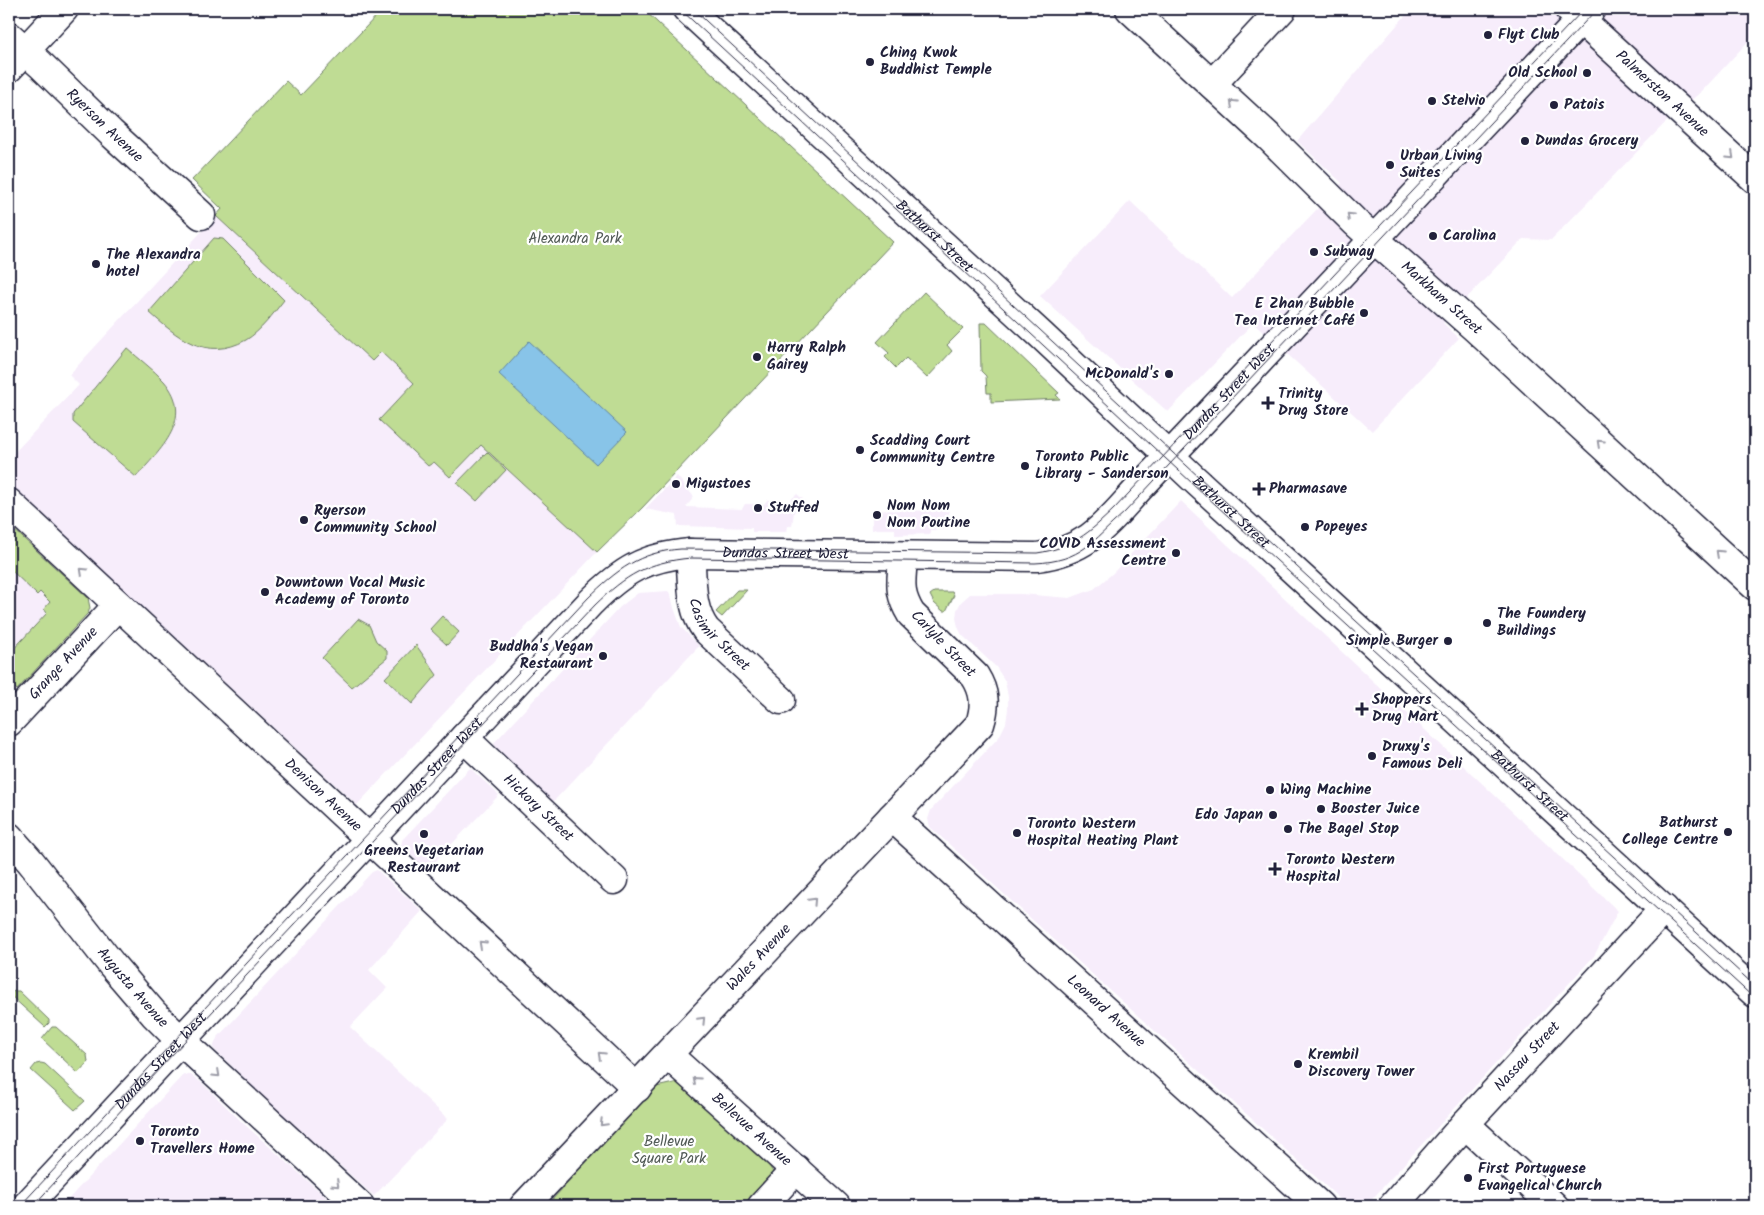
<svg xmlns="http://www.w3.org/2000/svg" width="1764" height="1215" font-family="Kalam,sans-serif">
	<rect width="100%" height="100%" fill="#fff"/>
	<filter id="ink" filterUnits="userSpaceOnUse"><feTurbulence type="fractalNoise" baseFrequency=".02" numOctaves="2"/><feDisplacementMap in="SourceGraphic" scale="10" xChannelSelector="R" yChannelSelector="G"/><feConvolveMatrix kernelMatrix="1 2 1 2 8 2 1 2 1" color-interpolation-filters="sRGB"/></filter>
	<g filter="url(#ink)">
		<g fill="#f7edfb">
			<polygon points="1411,9 1755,9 1755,34 1702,91 1668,120 1551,240 1523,239 1443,323 1459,338 1372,431 1253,323 1168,412 1040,296 1130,201 1232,298 1342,183 1297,141"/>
			<polygon points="216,216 372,361 381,352 597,552 357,805 119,585 9,488 9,458 79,385 69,375"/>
			<polygon points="677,476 694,497 686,507 742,509 745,504 764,504 768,499 772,503 788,502 797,494 805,501 794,512 792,526 787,526 786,532 752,532 752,528 678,526 677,515 645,509"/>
			<polygon points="1181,501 1618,911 1594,956 1372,1199 1363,1203 1352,1204 1341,1200 930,827 928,819 931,810 999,737 1006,723 1008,709 1008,697 1005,681 996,667 962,635 958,627 956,618 957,610 961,602 970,594 1021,594 1070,598 1094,589 1113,573"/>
			<polygon points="872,510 949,511 949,530 930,530 930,534 895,535 895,529 872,529"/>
			<polygon points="9,525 88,598 90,608 88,613 9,699"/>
			<polygon points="668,591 671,595 674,608 681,627 699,646 553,802 495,746 494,743 620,607 638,593"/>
			<polygon points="470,768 499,795 427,870 401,846 402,840"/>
			<polygon points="377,870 422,911 369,970 387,988 350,1027 448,1119 374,1196 267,1100 213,1048 217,1038 372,872"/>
			<polygon points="183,1075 191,1075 202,1083 244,1124 336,1206 62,1206"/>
		</g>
		<g fill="#bfdc94" stroke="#707f68">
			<polygon points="383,9 643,9 893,242 642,508 597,552 481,445 450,477 434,462 428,466 379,420 414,383 381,352 372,361 216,216 222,209 192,180 286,81 301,95"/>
			<path d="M214,238L223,239L284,300C273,314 261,331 246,340C206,362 177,337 149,312Z"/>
			<polygon points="924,292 963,329 947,345 952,351 927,378 906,358 896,368 885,357 889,353 877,342"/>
			<polygon points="980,323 986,323 1059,393 1056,395 1060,399 991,402 991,393 987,393 986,376 981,371"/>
			<path d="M127,348C139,359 153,369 164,381C196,418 160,450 136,477L73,422V414Z"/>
			<polygon points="487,452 506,470 477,501 457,483"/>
			<polygon points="9,525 88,598 90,608 88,613 17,690 9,682 9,654 47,613 44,609 50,602 40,592 37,595 9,568 9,563 11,560 9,558"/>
			<polygon points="737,590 747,590 722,617 716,612"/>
			<polygon points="934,592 952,592 954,595 946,611 943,611 934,603 930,595"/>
			<polygon points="442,616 459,632 447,645 430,629"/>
			<polygon points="358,619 369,625 376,641 387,651 387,658 352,687 322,658"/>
			<polygon points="416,645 437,675 412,704 385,678"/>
			<polygon points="14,991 19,991 49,1020 49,1023 45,1027 10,995"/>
			<polygon points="52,1027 56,1027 87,1055 88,1062 78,1073 42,1039"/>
			<polygon points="41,1063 45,1064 85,1101 75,1110 31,1070 36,1064"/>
			<polygon points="678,1082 769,1166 773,1172 772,1179 746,1206 546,1206 565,1186 563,1181 652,1088"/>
		</g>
		<polygon fill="#88c4e8" stroke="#5f83a3" points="529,341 627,432 596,464 499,374"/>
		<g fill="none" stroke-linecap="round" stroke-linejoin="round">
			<defs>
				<g id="minor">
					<path id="s1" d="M1130,9L1269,137L1356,223L1475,328L1755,586"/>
					<path id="s2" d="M1569,9L1755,179"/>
					<path id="s3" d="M9,36L40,64L111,133L201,215"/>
					<polyline points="9,68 64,9"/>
					<polyline points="1212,84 1282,9"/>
					<path id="s4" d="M9,503L637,1088"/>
					<path id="s5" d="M690,553C693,579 689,608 706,630L781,700"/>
					<path id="s6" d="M9,722L118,605"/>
					<path id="s7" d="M464,738L614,880"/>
					<path id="s8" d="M892,817L1320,1206"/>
					<path id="s9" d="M9,837L31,862L112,965L154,1014L181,1041L360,1206"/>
					<path id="s10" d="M668,1055L836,1206"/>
					<polyline points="1465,1124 1554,1206"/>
					<path id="s11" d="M524,1206L980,724C986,705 985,692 975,676L911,614C897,591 902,581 903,556"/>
					<polyline points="762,1206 796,1169"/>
					<path id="s12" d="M1393,1206L1465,1124L1664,909"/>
				</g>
				<g id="major">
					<path id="s13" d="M687,9L1041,335L1194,479L1755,993"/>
					<path id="s14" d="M26,1206L591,602C623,570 645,557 690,553L1037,557C1091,550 1108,521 1143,484L1591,9"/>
				</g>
			</defs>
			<use href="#minor" stroke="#22223b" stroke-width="31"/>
			<use href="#major" stroke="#22223b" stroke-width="31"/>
			<use href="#minor" stroke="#fff" stroke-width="28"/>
			<use href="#major" stroke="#fff" stroke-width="28"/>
			<g stroke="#22223b" stroke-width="1">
				<polyline points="680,9 1192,483 1755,999"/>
				<polyline points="693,9 1226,502 1755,986"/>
				<path d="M20,1206L588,598C617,570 639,552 681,549L1037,553C1072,548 1089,533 1114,509L1584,9"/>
				<path d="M33,1206L183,1043L595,605C626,575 647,562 691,558L1035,563C1082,561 1092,541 1124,513L1597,9"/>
			</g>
		</g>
		<defs><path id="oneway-chevron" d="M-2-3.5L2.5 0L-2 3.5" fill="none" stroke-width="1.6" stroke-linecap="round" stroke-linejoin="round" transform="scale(1.25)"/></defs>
		<g stroke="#9c9ca7">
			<use href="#oneway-chevron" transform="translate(1233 103) rotate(-137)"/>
			<use href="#oneway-chevron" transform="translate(1731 156) rotate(43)"/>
			<use href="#oneway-chevron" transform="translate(1350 216) rotate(-136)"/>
			<use href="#oneway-chevron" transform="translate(1600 443) rotate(-137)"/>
			<use href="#oneway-chevron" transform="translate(1719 553) rotate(-137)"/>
			<use href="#oneway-chevron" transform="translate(83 571) rotate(-137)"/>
			<use href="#oneway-chevron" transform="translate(813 901) rotate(-47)"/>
			<use href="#oneway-chevron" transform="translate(482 944) rotate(-137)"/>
			<use href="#oneway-chevron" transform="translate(702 1020) rotate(-46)"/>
			<use href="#oneway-chevron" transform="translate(601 1055) rotate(-137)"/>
			<use href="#oneway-chevron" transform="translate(217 1074) rotate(43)"/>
			<use href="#oneway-chevron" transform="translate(696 1080) rotate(-138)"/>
			<use href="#oneway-chevron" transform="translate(603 1123) rotate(135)"/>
			<use href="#oneway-chevron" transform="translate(336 1184) rotate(43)"/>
		</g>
	</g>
	<g fill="#22223b" stroke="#fff" stroke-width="2">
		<circle cx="1488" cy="35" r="5"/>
		<circle cx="870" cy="62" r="5"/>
		<circle cx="1587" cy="73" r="5"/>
		<circle cx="1432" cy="101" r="5"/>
		<circle cx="1554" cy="105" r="5"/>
		<circle cx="1525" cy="141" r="5"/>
		<circle cx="1390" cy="165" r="5"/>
		<circle cx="1433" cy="236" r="5"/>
		<circle cx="1314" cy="252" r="5"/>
		<circle cx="96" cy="264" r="5"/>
		<circle cx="1364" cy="313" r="5"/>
		<circle cx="757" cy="357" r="5"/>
		<circle cx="1169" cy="374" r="5"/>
		<path d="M1265.5 395.5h5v5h5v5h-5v5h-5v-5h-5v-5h5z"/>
		<circle cx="860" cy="450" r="5"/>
		<circle cx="1025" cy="466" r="5"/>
		<circle cx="676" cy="484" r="5"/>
		<path d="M1256.5 481.5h5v5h5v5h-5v5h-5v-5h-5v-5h5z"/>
		<circle cx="758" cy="508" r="5"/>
		<circle cx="877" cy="515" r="5"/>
		<circle cx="304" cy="520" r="5"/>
		<circle cx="1305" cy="527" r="5"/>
		<circle cx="1176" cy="553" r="5"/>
		<circle cx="265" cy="592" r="5"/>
		<circle cx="1487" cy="623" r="5"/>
		<circle cx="1448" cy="641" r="5"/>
		<circle cx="603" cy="656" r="5"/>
		<path d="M1359.5 701.5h5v5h5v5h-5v5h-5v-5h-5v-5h5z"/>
		<circle cx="1372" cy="756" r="5"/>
		<circle cx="1270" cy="790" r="5"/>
		<circle cx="1321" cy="809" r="5"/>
		<circle cx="1273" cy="815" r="5"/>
		<circle cx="1288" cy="829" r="5"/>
		<circle cx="1728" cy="832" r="5"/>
		<circle cx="1017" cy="833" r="5"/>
		<circle cx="424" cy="834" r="5"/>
		<path d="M1272.5 861.5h5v5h5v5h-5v5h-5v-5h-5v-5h5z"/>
		<circle cx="1298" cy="1064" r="5"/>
		<circle cx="140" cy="1141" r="5"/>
		<circle cx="1468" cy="1178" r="5"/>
	</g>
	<g text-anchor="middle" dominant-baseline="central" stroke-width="4.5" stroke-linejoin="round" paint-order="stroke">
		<g font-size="15" font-weight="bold" fill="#22223b" stroke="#fff" text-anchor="start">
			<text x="1498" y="35">Flyt Club</text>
			<text x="880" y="53">Ching Kwok<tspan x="880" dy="17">Buddhist Temple</tspan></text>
			<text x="1577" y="73" text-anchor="end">Old School</text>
			<text x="1442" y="101">Stelvio</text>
			<text x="1564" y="105">Patois</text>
			<text x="1535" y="141">Dundas Grocery</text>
			<text x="1400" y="156">Urban Living<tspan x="1400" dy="17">Suites</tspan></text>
			<text x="1443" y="236">Carolina</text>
			<text x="1324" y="252">Subway</text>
			<text x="106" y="255">The Alexandra<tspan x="106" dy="17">hotel</tspan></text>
			<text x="1354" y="304" text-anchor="end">E Zhan Bubble<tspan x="1354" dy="17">Tea Internet Café</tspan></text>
			<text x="767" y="348">Harry Ralph<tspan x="767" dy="17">Gairey</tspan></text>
			<text x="1159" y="374" text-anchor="end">McDonald's</text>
			<text x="1278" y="394">Trinity<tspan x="1278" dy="17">Drug Store</tspan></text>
			<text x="870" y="441">Scadding Court<tspan x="870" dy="17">Community Centre</tspan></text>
			<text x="1035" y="457">Toronto Public<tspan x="1035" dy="17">Library - Sanderson</tspan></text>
			<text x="686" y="484">Migustoes</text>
			<text x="1269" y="489">Pharmasave</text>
			<text x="887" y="506">Nom Nom<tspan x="887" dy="17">Nom Poutine</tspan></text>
			<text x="768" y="508">Stuffed</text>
			<text x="314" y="511">Ryerson<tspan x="314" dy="17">Community School</tspan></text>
			<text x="1315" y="527">Popeyes</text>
			<text x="1166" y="544" text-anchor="end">COVID Assessment<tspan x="1166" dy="17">Centre</tspan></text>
			<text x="275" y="583">Downtown Vocal Music<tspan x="275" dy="17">Academy of Toronto</tspan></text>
			<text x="1497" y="614">The Foundery<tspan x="1497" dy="17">Buildings</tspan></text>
			<text x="1438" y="641" text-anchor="end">Simple Burger</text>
			<text x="593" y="647" text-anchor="end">Buddha's Vegan<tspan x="593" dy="17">Restaurant</tspan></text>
			<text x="1372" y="700">Shoppers<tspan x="1372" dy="17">Drug Mart</tspan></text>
			<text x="1382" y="747">Druxy's<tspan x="1382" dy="17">Famous Deli</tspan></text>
			<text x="1280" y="790">Wing Machine</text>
			<text x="1331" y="809">Booster Juice</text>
			<text x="1263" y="815" text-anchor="end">Edo Japan</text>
			<text x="1718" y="823" text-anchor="end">Bathurst<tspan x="1718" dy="17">College Centre</tspan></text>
			<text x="1027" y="824">Toronto Western<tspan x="1027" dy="17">Hospital Heating Plant</tspan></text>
			<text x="1298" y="829">The Bagel Stop</text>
			<text x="424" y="851" text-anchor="middle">Greens Vegetarian<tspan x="424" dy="17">Restaurant</tspan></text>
			<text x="1286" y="860">Toronto Western<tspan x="1286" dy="17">Hospital</tspan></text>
			<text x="1308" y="1055">Krembil<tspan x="1308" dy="17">Discovery Tower</tspan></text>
			<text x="150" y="1132">Toronto<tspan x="150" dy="17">Travellers Home</tspan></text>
			<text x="1478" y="1169">First Portuguese<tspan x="1478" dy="17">Evangelical Church</tspan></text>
		</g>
		<g font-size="15" fill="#22223b" stroke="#fff">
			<text stroke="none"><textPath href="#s2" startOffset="126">Palmerston Avenue</textPath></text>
			<text stroke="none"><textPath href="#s3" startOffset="131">Ryerson Avenue</textPath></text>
			<text stroke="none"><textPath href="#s13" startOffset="336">Bathurst Street</textPath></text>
			<text stroke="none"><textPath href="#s1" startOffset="425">Markham Street</textPath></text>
			<text stroke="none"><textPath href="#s14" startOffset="1546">Dundas Street West</textPath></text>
			<text stroke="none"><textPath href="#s13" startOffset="741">Bathurst Street</textPath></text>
			<text stroke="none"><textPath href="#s14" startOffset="1036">Dundas Street West</textPath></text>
			<text stroke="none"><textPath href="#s5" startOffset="91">Casimir Street</textPath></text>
			<text transform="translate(943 644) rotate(46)">Carlyle Street</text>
			<text stroke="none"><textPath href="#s6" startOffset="80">Grange Avenue</textPath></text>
			<text stroke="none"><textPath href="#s14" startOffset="602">Dundas Street West</textPath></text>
			<text stroke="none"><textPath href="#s13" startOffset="1146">Bathurst Street</textPath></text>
			<text stroke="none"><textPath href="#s4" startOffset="429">Denison Avenue</textPath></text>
			<text stroke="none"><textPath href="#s7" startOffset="102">Hickory Street</textPath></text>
			<text stroke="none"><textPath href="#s11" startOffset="342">Wales Avenue</textPath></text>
			<text stroke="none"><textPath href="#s9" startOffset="195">Augusta Avenue</textPath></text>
			<text stroke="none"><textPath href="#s8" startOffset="289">Leonard Avenue</textPath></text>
			<text stroke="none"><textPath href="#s12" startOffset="201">Nassau Street</textPath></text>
			<text stroke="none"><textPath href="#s14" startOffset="198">Dundas Street West</textPath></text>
			<text stroke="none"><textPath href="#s10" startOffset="112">Bellevue Avenue</textPath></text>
		</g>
		<g font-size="15" fill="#515a56" stroke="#fff">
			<text x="575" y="239">Alexandra Park</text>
			<text x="669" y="1142">Bellevue<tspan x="669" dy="17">Square Park</tspan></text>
		</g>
	</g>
	<rect width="1764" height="1215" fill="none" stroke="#fff" stroke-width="30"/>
	<rect x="15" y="15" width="1734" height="1185" fill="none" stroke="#22223b" stroke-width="2" filter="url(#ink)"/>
</svg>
